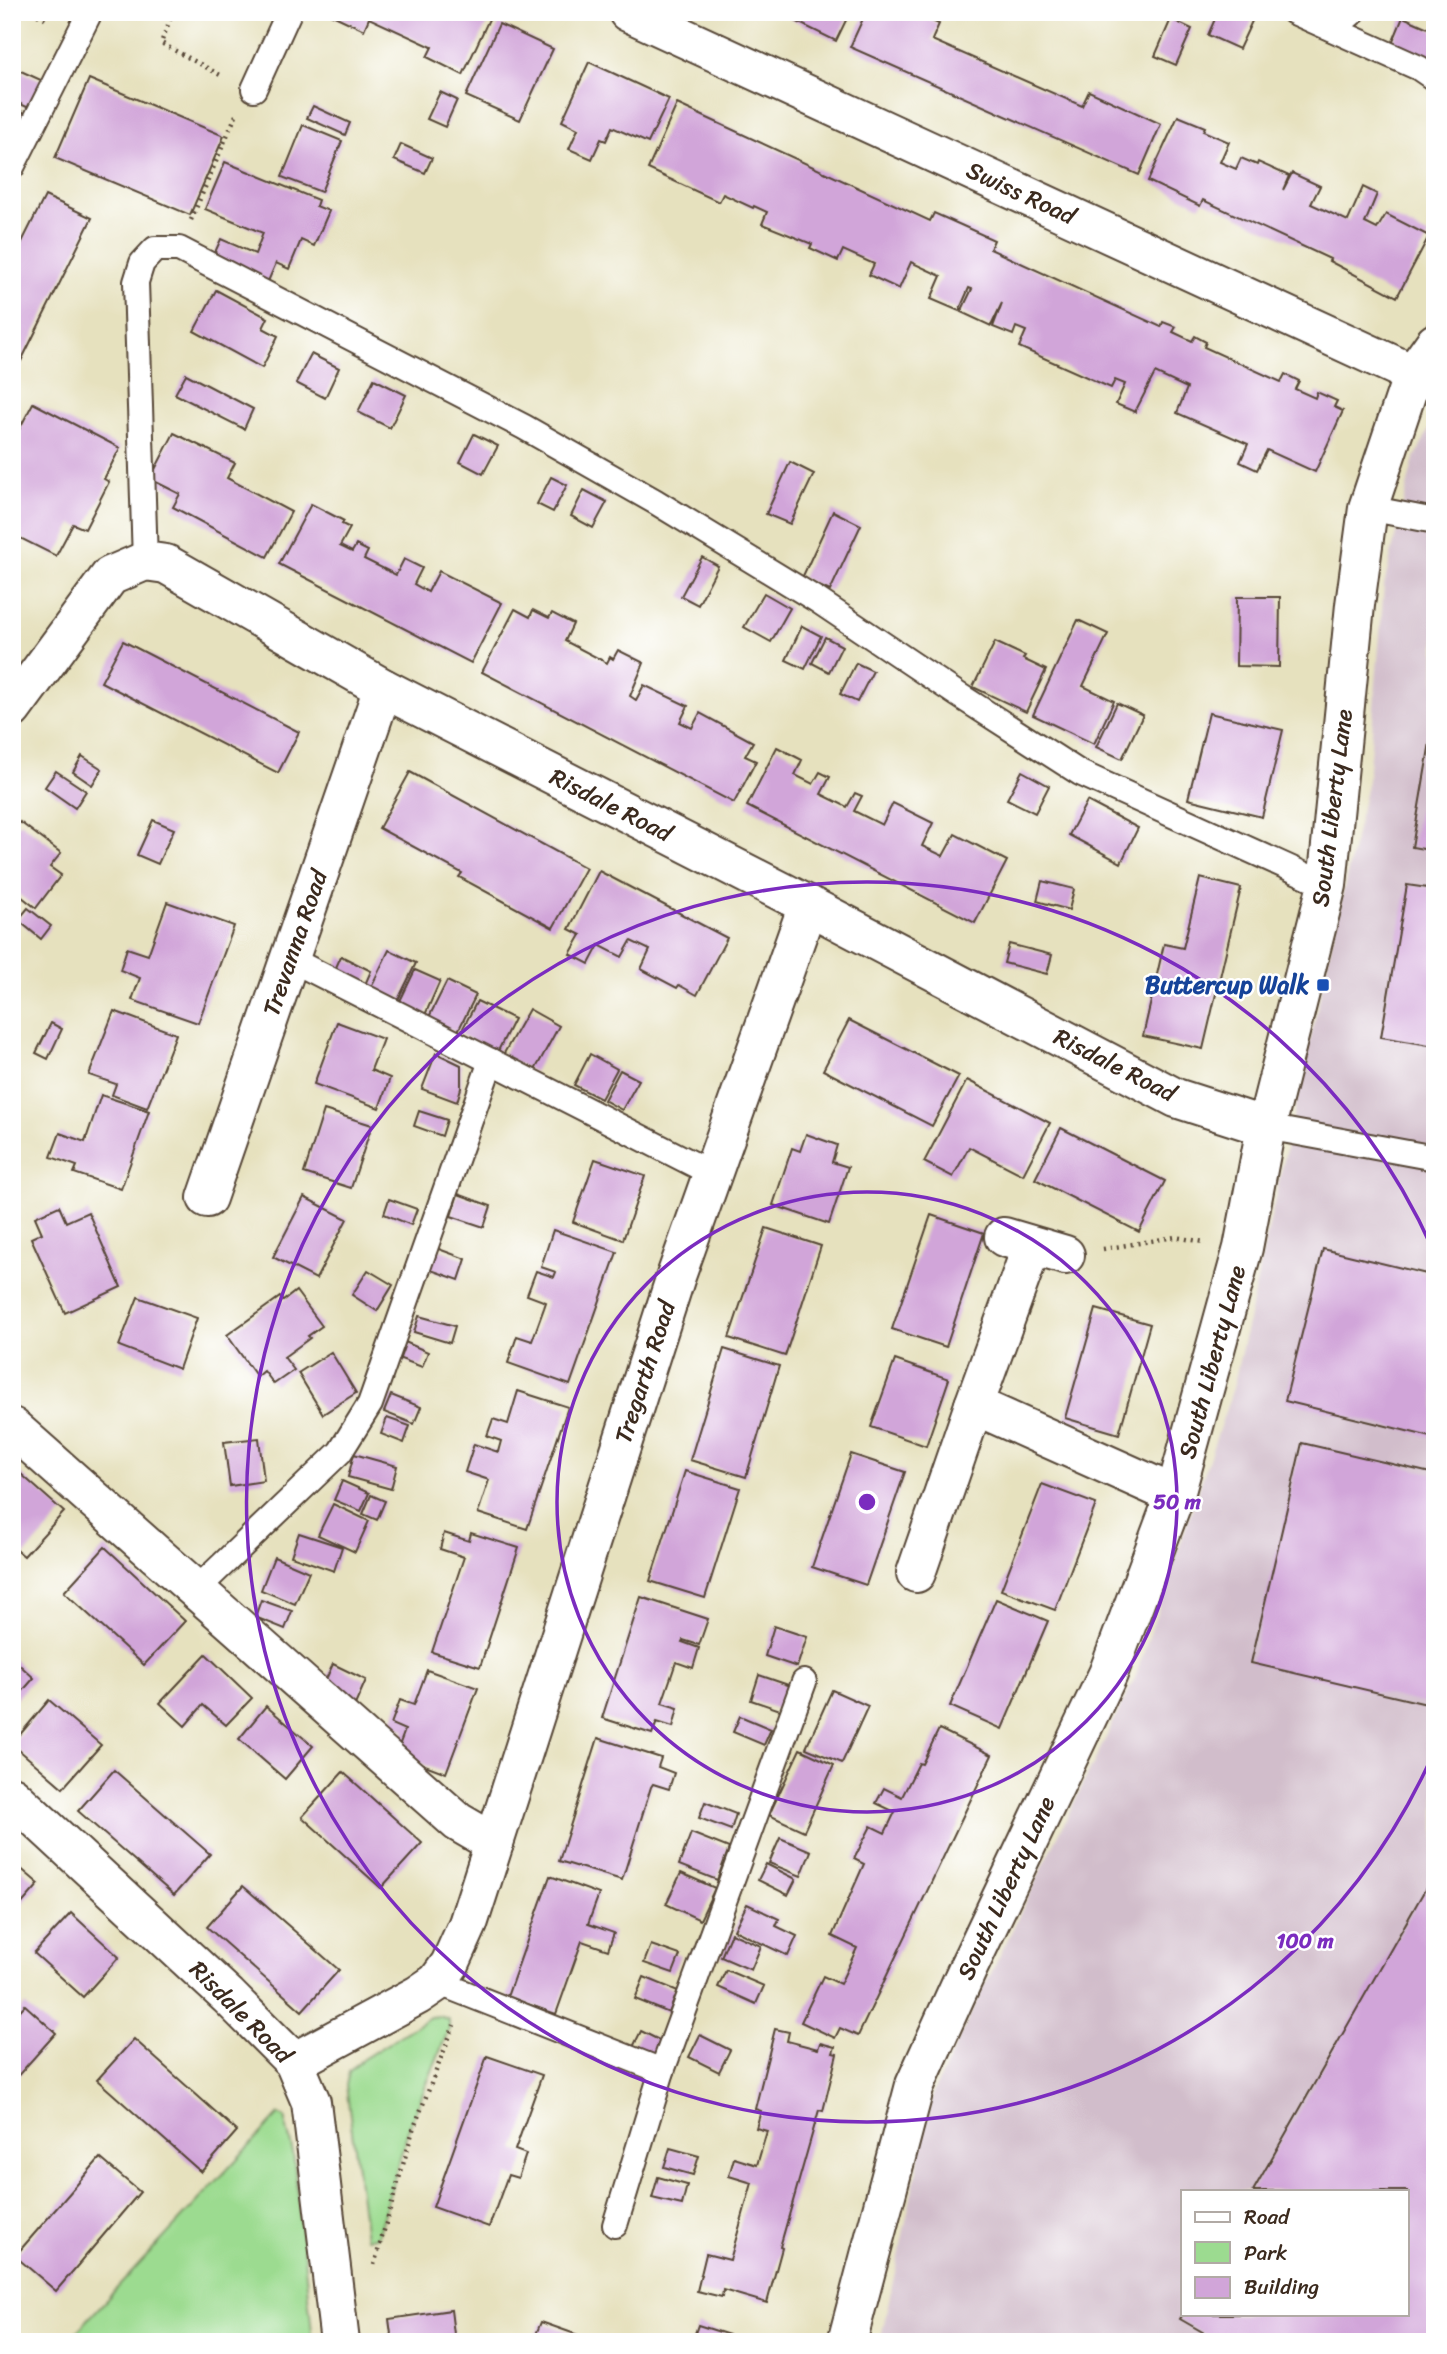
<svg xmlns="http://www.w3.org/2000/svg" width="1447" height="2354" font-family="Sriracha,sans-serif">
	<rect width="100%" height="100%" fill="#fff"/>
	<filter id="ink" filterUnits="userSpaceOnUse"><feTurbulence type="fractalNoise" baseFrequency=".0143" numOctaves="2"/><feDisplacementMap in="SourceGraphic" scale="14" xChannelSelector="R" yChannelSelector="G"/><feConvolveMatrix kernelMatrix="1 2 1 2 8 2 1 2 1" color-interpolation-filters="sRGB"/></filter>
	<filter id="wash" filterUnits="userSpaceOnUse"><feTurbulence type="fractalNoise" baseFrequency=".00686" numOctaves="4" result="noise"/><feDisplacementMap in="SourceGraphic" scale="28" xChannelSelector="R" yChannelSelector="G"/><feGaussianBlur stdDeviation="1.57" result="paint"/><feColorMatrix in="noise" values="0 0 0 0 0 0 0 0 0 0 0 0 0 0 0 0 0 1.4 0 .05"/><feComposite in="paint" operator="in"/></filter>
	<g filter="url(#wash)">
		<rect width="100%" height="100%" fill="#e6e1be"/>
		<path fill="#d1bdcb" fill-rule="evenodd" d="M1435,417V2342H880L934,2090L1135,1678L1233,1388L1368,780L1384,585L1413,462ZM1183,2191H1407V2314H1183Z"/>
		<g fill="#9cdb90" stroke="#6c8257" stroke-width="2">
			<polygon points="440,2016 449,2020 449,2029 408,2130 377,2237 366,2238 346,2085 349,2072 360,2061 430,2017"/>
			<polygon points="279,2114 284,2117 293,2153 313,2342 67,2342"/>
		</g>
		<g id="blocks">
			<g fill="#d1a5d9">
				<polygon points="326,12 481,12 490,17 463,75 427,57 432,47 369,18 364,30"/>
				<polygon points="777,12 850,12 836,41"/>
				<polygon points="866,12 912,12 939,24 932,40 1082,106 1089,91 1161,124 1139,175 850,47"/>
				<polygon points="1218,12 1238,12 1253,19 1239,49 1208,35"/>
				<polygon points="1403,17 1435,31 1435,71 1389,51"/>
				<polygon points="1171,19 1192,29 1176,65 1155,56"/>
				<polygon points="499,24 553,49 520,120 466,96"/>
				<polygon points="589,62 669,99 648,143 612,127 606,141 601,139 592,159 569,149 578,129 562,121"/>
				<polygon points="12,67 43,81 31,109 12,100"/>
				<polygon points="89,79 224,136 190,215 55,158"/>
				<polygon points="440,92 457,100 445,127 427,119"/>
				<polygon points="677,104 930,221 934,213 963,226 994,240 990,249 1161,327 1163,322 1176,327 1173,332 1192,341 1195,336 1206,342 1204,347 1281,382 1285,374 1299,381 1295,389 1315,398 1317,392 1337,401 1334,407 1343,411 1315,472 1267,450 1257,470 1240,462 1248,444 1177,413 1187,388 1155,373 1135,412 1116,404 1125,384 1115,380 1111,388 1019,347 1026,331 1016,327 1013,335 993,327 1002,303 991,326 961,312 972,289 969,288 959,311 931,299 941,276 911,262 899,289 869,275 874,264 843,250 838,261 810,248 812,244 762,224 767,212 754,206 753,208 723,194 719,202 648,169"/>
				<polygon points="313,106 350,123 345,135 307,118"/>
				<polygon points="12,107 29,115 12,148"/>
				<polygon points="1178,116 1205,127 1203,131 1229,142 1220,162 1236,169 1241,158 1257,165 1258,162 1289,176 1283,190 1292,173 1320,186 1311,204 1348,221 1363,187 1377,194 1365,223 1377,229 1386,214 1429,236 1397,297 1329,261 1330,259 1203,200 1200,206 1148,181"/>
				<polygon points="303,125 342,141 321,192 282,177"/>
				<polygon points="401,144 432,158 425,173 394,160"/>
				<polygon points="225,162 318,200 316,206 329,211 314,246 301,240 289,269 276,263 266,286 211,261 221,239 255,254 263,233 205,209"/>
				<polygon points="45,196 92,218 21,361 12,356 12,262"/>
				<polygon points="216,290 268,318 263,328 278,336 262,368 194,331"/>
				<polygon points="311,354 339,368 325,398 296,383"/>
				<polygon points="186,374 253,409 244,429 175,394"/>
				<polygon points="374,379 406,395 390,428 358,412"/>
				<polygon points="33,403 120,448 104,479 109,482 85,529 73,524 56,556 12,534 12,443"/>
				<polygon points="174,433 235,463 227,478 291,512 267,557 173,507 180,494 150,479"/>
				<polygon points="474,434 498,446 483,474 460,462"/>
				<polygon points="790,462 814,474 790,524 766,514"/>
				<polygon points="551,477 567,485 553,512 537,504"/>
				<polygon points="584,490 607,502 593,528 571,516"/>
				<polygon points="311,504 344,521 342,524 350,528 340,546 352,552 356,545 368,551 364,559 396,575 404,559 422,568 414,584 428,592 439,571 502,603 471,663 279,564"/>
				<polygon points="833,511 861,525 830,591 802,578"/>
				<polygon points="702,557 718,566 698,605 681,596"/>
				<polygon points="764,593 790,608 771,642 744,627"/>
				<polygon points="1237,597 1280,597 1279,667 1236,666"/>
				<polygon points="515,609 530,617 533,610 549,618 552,613 573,624 565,641 607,663 610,657 613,659 618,650 644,663 630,696 636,700 644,685 688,706 680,722 692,728 700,713 753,742 745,756 756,761 734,803 482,672"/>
				<polygon points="1078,620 1108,634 1083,686 1114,701 1094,744 1033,715"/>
				<polygon points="802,626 821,636 805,669 786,660"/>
				<polygon points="825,637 842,646 829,672 812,663"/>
				<polygon points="123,641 299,732 278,773 101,682"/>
				<polygon points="995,642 1025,656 1023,659 1046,670 1026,712 973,687"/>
				<polygon points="856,663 873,671 857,702 840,694"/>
				<polygon points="1117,703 1143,715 1122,759 1096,747"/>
				<polygon points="1209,713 1283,730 1262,817 1188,799"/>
				<polygon points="1433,725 1435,725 1435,851 1412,847"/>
				<polygon points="777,747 802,760 795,775 813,784 820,772 830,777 821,794 847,807 855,793 862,796 854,811 882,825 893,803 933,823 922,846 943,856 955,834 1007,861 975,923 747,806"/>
				<polygon points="82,756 102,769 92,785 73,772"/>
				<polygon points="56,771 86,791 75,808 45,787"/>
				<polygon points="1022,771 1049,786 1035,813 1007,799"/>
				<polygon points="410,772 586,868 553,928 459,877 462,873 379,828"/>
				<polygon points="1087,801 1138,828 1121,863 1069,835"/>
				<polygon points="153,820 174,829 158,864 137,855"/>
				<polygon points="20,822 61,853 50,867 61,875 36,908 12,889 12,832"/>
				<polygon points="599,871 727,938 697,995 679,985 677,988 641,969 650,950 631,941 622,957 599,945 589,964 570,954 581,935 569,929"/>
				<polygon points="1200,878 1241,888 1203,1049 1143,1036 1164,944 1183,948"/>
				<polygon points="1042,881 1074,889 1069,910 1037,901"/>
				<polygon points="1407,885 1435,889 1435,1046 1381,1037"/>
				<polygon points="167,902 234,926 198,1023 132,1000 140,978 120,970 127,948 148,955"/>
				<polygon points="28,908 51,926 41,939 18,920"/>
				<polygon points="1009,944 1052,955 1047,974 1004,963"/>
				<polygon points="389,950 416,963 398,1000 371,987"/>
				<polygon points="341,956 371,971 364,987 334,972"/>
				<polygon points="415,970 440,981 425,1015 399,1003"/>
				<polygon points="447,981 476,995 457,1033 428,1019"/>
				<polygon points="477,1001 514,1019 497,1053 460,1034"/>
				<polygon points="529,1009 559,1026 534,1072 503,1055"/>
				<polygon points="114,1011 176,1034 147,1108 112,1095 116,1084 89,1075"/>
				<polygon points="849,1020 959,1076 932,1126 823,1070"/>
				<polygon points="337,1022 383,1039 371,1070 390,1078 379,1108 314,1084"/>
				<polygon points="51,1023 62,1029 48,1059 36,1053"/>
				<polygon points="436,1053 461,1065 461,1088 457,1102 422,1089"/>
				<polygon points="590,1054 617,1069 601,1099 574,1085"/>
				<polygon points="620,1070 639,1080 622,1110 604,1100"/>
				<polygon points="967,1080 1050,1123 1023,1175 969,1147 953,1177 924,1162"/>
				<polygon points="101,1095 149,1111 121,1189 74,1173 77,1166 51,1157 60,1133 85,1142"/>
				<polygon points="324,1110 372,1125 351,1188 304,1173"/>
				<polygon points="419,1111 447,1120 442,1136 414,1126"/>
				<polygon points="1061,1128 1165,1181 1139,1232 1035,1179"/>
				<polygon points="806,1134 837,1145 832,1162 848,1167 829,1224 773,1205 792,1148 800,1151"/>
				<polygon points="595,1159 645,1176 623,1240 573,1222"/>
				<polygon points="458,1194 491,1206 484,1227 451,1216"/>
				<polygon points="304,1197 347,1219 316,1279 273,1257"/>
				<polygon points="389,1199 417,1209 411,1225 384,1214"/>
				<polygon points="59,1206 66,1222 88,1212 121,1287 65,1313 31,1238 42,1233 35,1217"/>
				<polygon points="931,1215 984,1233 946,1347 892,1329"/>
				<polygon points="766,1228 821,1246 785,1356 729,1338"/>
				<polygon points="553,1230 617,1252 570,1385 508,1363 517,1336 532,1341 544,1308 546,1302 527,1295 536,1271 554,1277 556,1272 541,1267"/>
				<polygon points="436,1248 466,1259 459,1280 428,1269"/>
				<polygon points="1323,1249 1435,1276 1435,1438 1285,1401"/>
				<polygon points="368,1270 393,1285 377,1311 352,1295"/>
				<polygon points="296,1291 322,1326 308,1336 310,1338 284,1357 294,1370 274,1384 264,1371 257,1377 227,1335 280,1297 283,1301"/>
				<polygon points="138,1297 197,1318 179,1369 119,1346"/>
				<polygon points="1096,1309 1150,1324 1119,1434 1065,1418"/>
				<polygon points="419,1316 455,1326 450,1343 414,1332"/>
				<polygon points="405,1342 428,1352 422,1367 398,1358"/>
				<polygon points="724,1349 779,1366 746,1477 690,1460"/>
				<polygon points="331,1352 356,1393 323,1414 298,1373"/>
				<polygon points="895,1360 949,1379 926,1446 871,1427"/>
				<polygon points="518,1391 568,1407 527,1529 478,1513 489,1480 465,1472 474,1444 498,1452 501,1441 487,1436 493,1419 508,1424"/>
				<polygon points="391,1395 421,1407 414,1424 384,1412"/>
				<polygon points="387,1418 410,1426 404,1443 381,1434"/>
				<polygon points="259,1438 264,1481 230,1486 224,1442"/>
				<polygon points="1302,1443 1435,1474 1435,1706 1251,1663"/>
				<polygon points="354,1454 397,1466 391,1489 348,1477"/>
				<polygon points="851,1454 905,1472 866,1585 812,1567"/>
				<polygon points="12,1466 64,1512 24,1556 12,1546"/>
				<polygon points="685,1471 740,1488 705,1598 650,1581"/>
				<polygon points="342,1481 369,1493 361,1511 334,1500"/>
				<polygon points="1042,1484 1096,1504 1055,1610 1001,1590"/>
				<polygon points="371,1495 385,1501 377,1520 363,1514"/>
				<polygon points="333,1504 369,1521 355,1552 318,1535"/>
				<polygon points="299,1533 342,1547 334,1571 291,1556"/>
				<polygon points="444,1533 469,1541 471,1533 519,1548 480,1667 432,1652 464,1557 440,1549"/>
				<polygon points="105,1547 185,1621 144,1665 64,1592"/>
				<polygon points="274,1557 309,1572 295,1604 261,1590"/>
				<polygon points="641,1597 708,1619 699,1645 683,1640 682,1642 699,1648 693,1668 676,1662 672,1674 662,1703 678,1708 673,1727 657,1722 652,1734 602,1718"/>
				<polygon points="996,1599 1048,1621 1002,1729 950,1706"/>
				<polygon points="261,1600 292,1611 285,1629 255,1617"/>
				<polygon points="774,1626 807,1637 797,1667 765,1656"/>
				<polygon points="206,1654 252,1698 226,1725 203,1705 185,1726 160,1703"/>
				<polygon points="12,1658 34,1678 12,1703"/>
				<polygon points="333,1664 366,1680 355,1705 321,1690"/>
				<polygon points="427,1670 478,1688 446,1773 396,1754 405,1730 391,1724 400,1700 414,1705"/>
				<polygon points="759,1675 791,1686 783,1711 751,1700"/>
				<polygon points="832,1690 868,1706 842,1763 806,1748"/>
				<polygon points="49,1700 101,1745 63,1788 12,1744"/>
				<polygon points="266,1706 313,1746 285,1779 239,1739"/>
				<polygon points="740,1716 771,1729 764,1745 733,1732"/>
				<polygon points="939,1729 992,1755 858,2036 840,2028 835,2038 801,2022 823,1976 840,1984 857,1948 832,1936 864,1864 854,1859 871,1826 885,1833 895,1812 876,1803 884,1788 902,1797 919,1763 922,1764"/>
				<polygon points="598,1738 661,1758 658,1767 674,1773 669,1789 653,1784 651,1787 622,1880 559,1861"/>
				<polygon points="800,1749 834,1765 804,1831 769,1815"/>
				<polygon points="114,1770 210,1854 174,1895 78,1811"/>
				<polygon points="343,1772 422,1843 381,1888 302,1817"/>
				<polygon points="705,1802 736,1814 731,1830 699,1818"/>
				<polygon points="691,1833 729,1848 717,1880 679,1865"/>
				<polygon points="780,1838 811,1851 801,1876 769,1863"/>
				<polygon points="12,1861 39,1884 12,1915"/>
				<polygon points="766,1864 796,1879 788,1895 758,1880"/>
				<polygon points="1435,1872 1435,2342 1220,2342 1180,2319 1183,2314 1407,2314 1407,2191 1253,2191"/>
				<polygon points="681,1873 715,1888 700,1920 666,1904"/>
				<polygon points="550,1876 599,1894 588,1924 614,1933 608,1950 582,1941 556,2014 507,1997"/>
				<polygon points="243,1886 339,1970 302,2011 207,1927"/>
				<polygon points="747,1904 779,1919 776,1926 797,1936 788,1956 734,1930"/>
				<polygon points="71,1913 119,1957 83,1997 34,1953"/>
				<polygon points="731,1933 761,1946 751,1970 721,1957"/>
				<polygon points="651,1945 680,1955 673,1973 644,1963"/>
				<polygon points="726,1970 764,1986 756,2004 718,1987"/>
				<polygon points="644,1977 678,1991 669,2013 635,1999"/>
				<polygon points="25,2005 56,2033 15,2079 12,2077 12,2019"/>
				<polygon points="775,2029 789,2032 787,2041 818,2049 820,2043 835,2047 833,2053 837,2054 823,2111 819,2110 780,2247 782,2248 767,2303 723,2290 722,2297 697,2291 706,2254 730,2260 752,2183 729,2176 734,2158 757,2165 767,2131 756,2128 761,2111 755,2109"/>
				<polygon points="641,2031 663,2042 652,2062 631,2051"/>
				<polygon points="700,2035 730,2050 719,2072 689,2057"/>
				<polygon points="134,2039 237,2131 201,2172 97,2080"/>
				<polygon points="487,2056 542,2075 515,2150 526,2154 518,2178 508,2175 489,2227 433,2207"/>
				<polygon points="670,2148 699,2156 693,2175 664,2167"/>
				<polygon points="100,2158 140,2192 56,2291 15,2256"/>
				<polygon points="658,2177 687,2185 682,2205 652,2198"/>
				<polygon points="451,2310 455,2342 392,2342 389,2319"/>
				<polygon points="541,2322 595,2341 595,2342 533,2342"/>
				<polygon points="698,2325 748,2341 748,2342 692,2342"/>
			</g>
		</g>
	</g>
	<g filter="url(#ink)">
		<use href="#blocks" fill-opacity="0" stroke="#554536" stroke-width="2"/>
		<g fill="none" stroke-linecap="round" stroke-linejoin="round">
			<defs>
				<g id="service">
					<polyline points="1294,12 1419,68 1435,79"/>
					<polyline points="1333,29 1353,12"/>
					<polyline points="254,89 289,12"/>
					<polyline points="12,167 90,12"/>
					<polyline points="1368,508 1435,521"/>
					<polyline points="145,561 136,282 142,263 155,249 179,249 524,427 656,502 817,600 957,694 1080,773 1327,885"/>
					<polyline points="290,959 713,1174"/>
					<polyline points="1266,1127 1435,1158"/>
					<polyline points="196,1590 340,1452 370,1404 491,1061"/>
					<polyline points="437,1982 662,2071"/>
					<polyline points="615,2225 662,2071 804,1682"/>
				</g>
				<g id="minor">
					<polyline points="628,12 1413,374"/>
					<polyline points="12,709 110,576 145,561 166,564 383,688 808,905 1176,1098 1266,1127"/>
					<polyline points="207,1198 383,688"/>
					<polyline points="1004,1237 1065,1255"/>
					<polyline points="974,1405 1175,1495"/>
					<polyline points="12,1427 458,1822 494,1843"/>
					<polyline points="916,1573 974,1405 1032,1246"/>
					<polyline points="12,1796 228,1996 294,2062 311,2102 340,2342"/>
					<polyline points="294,2062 418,1995 437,1982 450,1964 468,1924 675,1279 808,905"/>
					<polyline points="847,2342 915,2085 968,1968 1108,1674 1175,1495 1243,1248 1266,1127 1327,885 1355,605 1368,508 1413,374 1435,343"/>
				</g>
			</defs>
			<use href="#service" stroke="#554536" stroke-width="28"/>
			<use href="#minor" stroke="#554536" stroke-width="42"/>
			<g stroke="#554536" stroke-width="4.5" stroke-dasharray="2 5" stroke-linecap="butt">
				<polyline points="31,12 49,20"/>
				<polyline points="173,12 161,43 224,77"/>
				<polyline points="191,220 236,115"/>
				<polyline points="1103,1249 1175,1237 1204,1242"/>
				<polyline points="374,2265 413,2130 454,2025"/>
			</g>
			<use href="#service" stroke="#fff" stroke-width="24"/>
			<use href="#minor" stroke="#fff" stroke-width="38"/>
		</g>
	</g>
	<g fill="none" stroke="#7b2cbf" stroke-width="3.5">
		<circle cx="867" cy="1502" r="310"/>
		<path d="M1433 1754A620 620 0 1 1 1433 1250"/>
	</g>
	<rect fill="#1a4fb4" stroke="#fff" stroke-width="2.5" x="1316" y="978" width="14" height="14" rx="3.5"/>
	<g text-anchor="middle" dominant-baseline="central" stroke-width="5" stroke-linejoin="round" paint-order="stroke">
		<g font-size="24" fill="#3b2a1e" stroke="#fff">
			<text transform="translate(1021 193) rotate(25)">Swiss Road</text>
			<text transform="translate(611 805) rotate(27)">Risdale Road</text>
			<text transform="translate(1332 808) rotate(-83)">South Liberty Lane</text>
			<text transform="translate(295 943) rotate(-71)">Trevanna Road</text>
			<text transform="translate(1115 1065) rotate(27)">Risdale Road</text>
			<text transform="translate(1212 1362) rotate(-75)">South Liberty Lane</text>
			<text transform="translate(645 1372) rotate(-72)">Tregarth Road</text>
			<text transform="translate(1006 1888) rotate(-65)">South Liberty Lane</text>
			<text transform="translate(241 2012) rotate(45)">Risdale Road</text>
		</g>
		<g font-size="24" font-weight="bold" fill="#164399" stroke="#fff" text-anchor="end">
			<text x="1309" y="985">Buttercup Walk</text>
		</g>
	</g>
	<circle cx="867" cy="1502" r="10" fill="#7b2cbf" stroke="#fff" stroke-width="3.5"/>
	<g font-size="21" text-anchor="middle" font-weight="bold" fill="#7b2cbf" stroke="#fff" stroke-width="5" stroke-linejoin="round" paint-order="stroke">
		<text x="1177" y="1509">50 m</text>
		<text x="1305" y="1948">100 m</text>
	</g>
	<rect width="1447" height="2354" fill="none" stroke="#fff" stroke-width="42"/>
	<rect x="1181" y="2190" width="228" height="126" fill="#ffffff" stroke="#b1aaa5" stroke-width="2"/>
	<rect x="1195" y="2212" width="35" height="10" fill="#ffffff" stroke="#b1aaa5" stroke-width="2"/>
	<text x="1244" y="2224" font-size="21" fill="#3b2a1e">Road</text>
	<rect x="1195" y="2242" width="35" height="21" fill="#9cdb90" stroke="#b1aaa5" stroke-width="2"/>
	<text x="1244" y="2260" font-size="21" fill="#3b2a1e">Park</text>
	<rect x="1195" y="2277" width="35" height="21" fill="#d1a5d9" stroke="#b1aaa5" stroke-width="2"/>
	<text x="1244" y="2294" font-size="21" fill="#3b2a1e">Building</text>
</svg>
